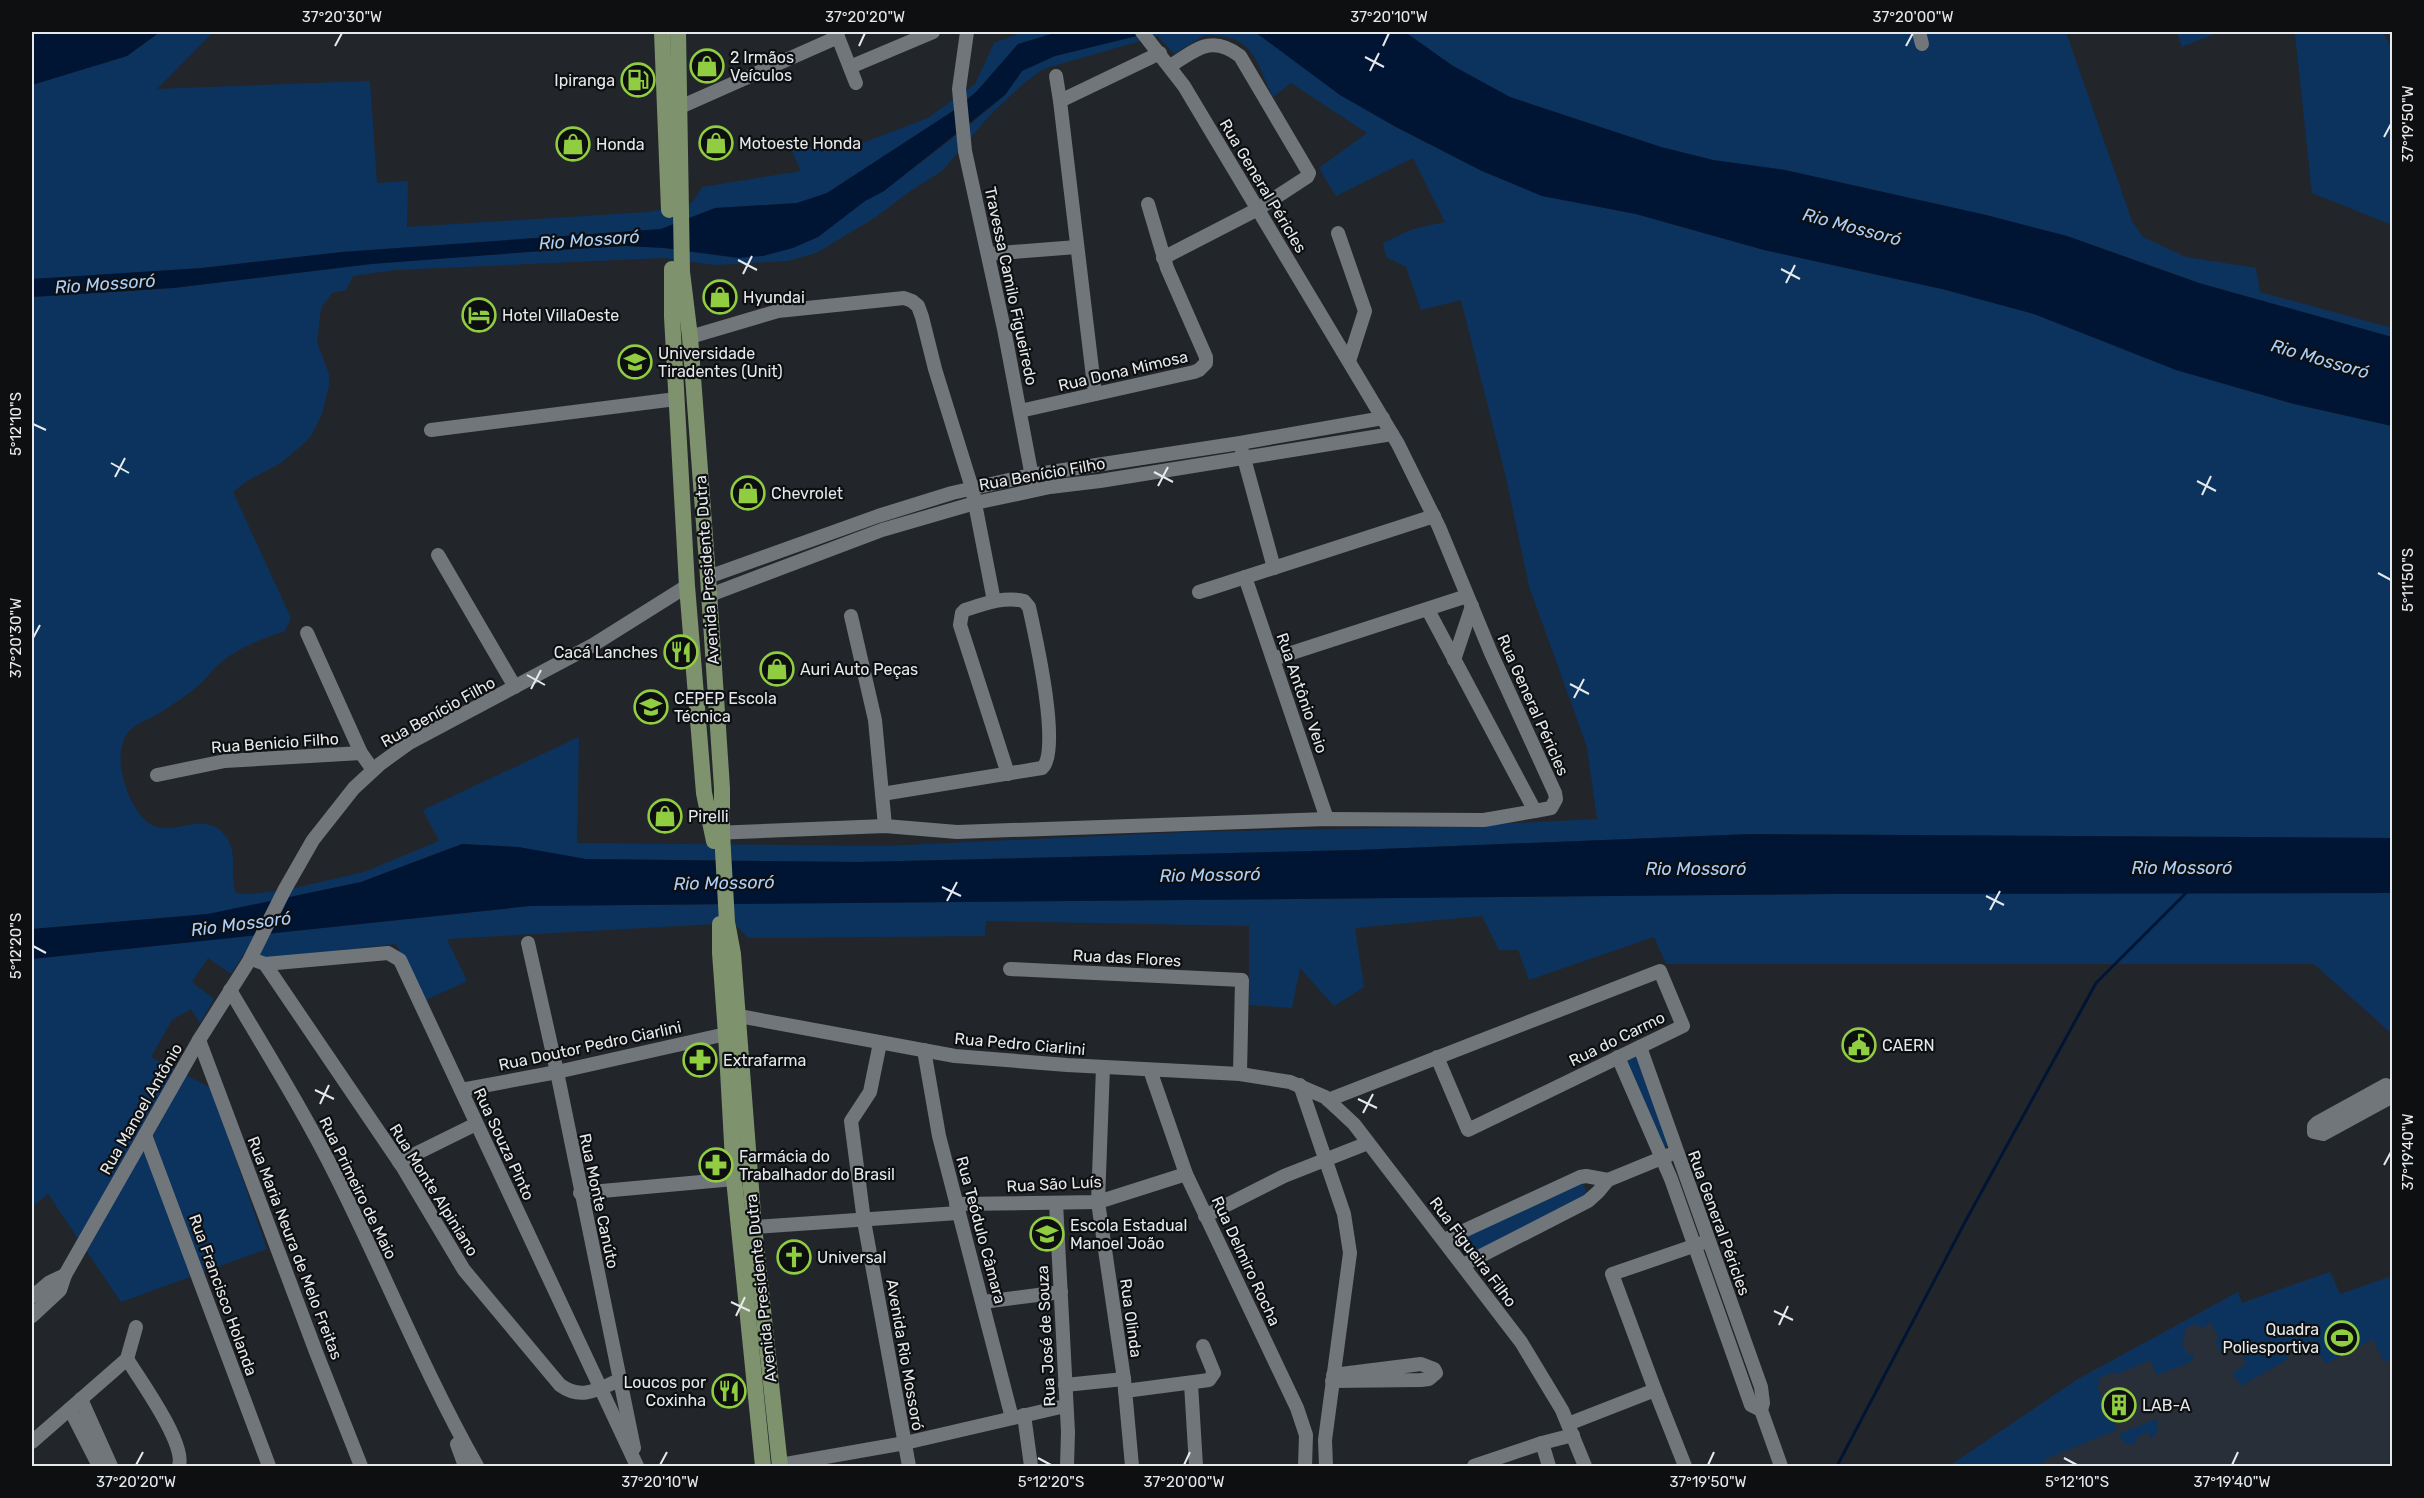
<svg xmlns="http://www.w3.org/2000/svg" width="2424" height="1498" font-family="Rubik,sans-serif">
	<rect width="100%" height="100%" fill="#22262a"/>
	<polygon fill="#282f39" points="2330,1272 2340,1294 2392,1276 2392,1466 1949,1466 2078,1379 2238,1292 2242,1303"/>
	<g fill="#0c335e" fill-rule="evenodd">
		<polygon points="160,32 213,32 157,89 370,81 377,183 408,181 407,227 649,212 692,203 702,187 801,171 791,149 862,143 928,118 975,84 994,43 1023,32 1058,32 1018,44 977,91 956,109 827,193 797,203 715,208 661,229 342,252 202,268 32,279 32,85 127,56"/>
		<path d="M1153,32H1255L1340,95L1396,127L1482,171L1542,196L1636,214L1764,250L1942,289L2034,314L2176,370L2294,404L2392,426V838L1751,834L1356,850L858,862L586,859L518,847L462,844L361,882L208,914L32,929V297L173,288L371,264L555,250L626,246L664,248L739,258L818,237L865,201L884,191L977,119L1005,95L1022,71L1055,56ZM1205,35C1254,35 1255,59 1273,97L1291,83L1367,133L1319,168L1336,196L1413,158L1445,222L1413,229L1383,243L1386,257L1406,267L1421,310L1461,300L1506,478L1529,586L1587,747L1597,819L1436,827L1188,832L885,846L577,843L579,737L423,810L439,841L364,872L281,891L250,894L236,893C229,873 240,849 222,832C199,810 168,842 145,820C127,802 112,759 126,735C132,725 146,721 156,715C171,706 188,695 201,683C208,677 213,669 220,663C238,648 263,638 285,631L291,618L233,492L247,481L281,463L301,446L311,436L322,414L329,385V374L317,342L321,308L332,293L346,290L353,276L396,270L663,258L715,265L788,261L816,253L876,217L909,192L942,171L990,115L1023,84L1043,69L1158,36L1174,54Z"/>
		<polygon points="1405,32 2066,32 2132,221 2143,237 2186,257 2256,268 2260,292 2392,328 2392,337 2199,283 2067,236 1986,215 1785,170 1713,160 1661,147 1510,97 1453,66"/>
		<polygon points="2177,32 2219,32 2182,47"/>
		<polygon points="2288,32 2383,32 2392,50 2392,225 2312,193 2295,34"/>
		<polygon points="2392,893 2392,1034 2314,964 1666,964 1654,937 1529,980 1518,950 1499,950 1482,916 1355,928 1364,987 1334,1006 1300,968 1292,1008 1249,1005 1249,926 986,921 985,936 748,938 734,923 447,939 467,981 424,1001 396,944 261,959 245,952 231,974 208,958 192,982 214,999 200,1023 191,1009 172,1020 151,1057 211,1088 267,1249 121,1302 48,1194 32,1207 32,959 530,906 1834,894"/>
		<polygon points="1637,1052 1669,1146 1660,1147 1624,1059"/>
		<polygon points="1580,1177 1588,1196 1472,1253 1462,1236"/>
		<polygon points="2330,1272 2340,1294 2392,1276 2392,1316 2391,1320 2392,1321 2392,1357 2384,1362 2373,1339 2325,1364 2317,1348 2304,1354 2297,1344 2284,1352 2288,1359 2241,1386 2232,1373 2246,1364 2243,1357 2246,1355 2242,1349 2239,1351 2235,1345 2221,1353 2215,1341 2219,1339 2211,1323 2201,1328 2195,1324 2185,1329 2186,1332 2183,1334 2186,1339 2181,1341 2188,1355 2193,1353 2194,1356 2189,1363 2157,1375 2150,1360 2115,1375 2113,1372 2098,1379 2100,1384 2097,1386 2117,1430 2046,1459 2041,1466 2013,1466 2011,1463 2003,1466 1949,1466 2078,1379 2238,1292 2242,1303"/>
		<path d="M2156,1419C2159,1427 2158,1434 2151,1439L2148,1432L2135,1439L2136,1445L2124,1443L2119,1434Z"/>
	</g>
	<g fill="#001534">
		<polygon points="32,32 160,32 127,56 32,85"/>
		<polygon points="1058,32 1153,32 1055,56 1022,71 1005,95 884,191 865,201 818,237 793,248 763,256 739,258 664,248 626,246 555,250 371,264 173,288 32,297 32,279 202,268 342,252 661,229 715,208 797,203 827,193 956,109 977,91 1018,44"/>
		<polygon points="1255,32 1405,32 1453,66 1510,97 1661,147 1713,160 1785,170 1986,215 2067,236 2199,283 2392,337 2392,426 2294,404 2176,370 2034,314 1942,289 1764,250 1636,214 1542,196 1482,171 1396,127 1340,95"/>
		<polygon points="1751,834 2392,838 2392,893 1834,894 530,906 32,959 32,929 208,914 361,882 462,844 518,847 586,859 858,862 1356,850"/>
	</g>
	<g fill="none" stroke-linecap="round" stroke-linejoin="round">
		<polyline stroke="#001534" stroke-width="3" points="1837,1466 1965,1222 2096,983 2186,893"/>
		<g stroke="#71767b" stroke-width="14">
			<polyline points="836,32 856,83"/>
			<polyline points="967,32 959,89 965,151 1004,329 1033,482"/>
			<polyline points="1142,32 1184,86 1398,444 1439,527 1491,653 1555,793 1556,799 1551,808 1535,811 1428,610"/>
			<polyline points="1919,32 1922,44"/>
			<polyline points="850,67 933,32"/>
			<polyline points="1056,76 1060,101"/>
			<polyline points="680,107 838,37"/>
			<polyline points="1338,233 1365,311 1349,361"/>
			<polyline points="988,254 1077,247"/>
			<path d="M1163,258L1258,209L1307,177L1309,173L1240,56C1211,34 1196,50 1170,66"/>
			<polyline points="690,337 778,311 904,298 912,301 918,306 922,317 935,369 972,488 994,601"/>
			<polyline points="1095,394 1060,101 1160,53"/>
			<polyline points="1020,411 1194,372 1199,370 1206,363 1206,357 1167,268 1148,204"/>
			<polyline points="431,430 676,399"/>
			<polyline points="1242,451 1274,568"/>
			<polyline points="438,555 515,687"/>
			<polyline points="708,577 878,516 952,493 1031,475 1240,443 1383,418"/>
			<polyline points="1245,577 1327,819"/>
			<polyline points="1199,592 1434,516"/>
			<polyline points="710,595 882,530 975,503 1050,487 1100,481 1392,434"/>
			<polyline points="851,616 875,720 885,826"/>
			<polyline points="307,633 361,753"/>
			<polyline points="1273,659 1467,596"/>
			<polyline points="1454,660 1472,606"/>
			<polyline points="157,775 225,761 361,753 373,770"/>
			<path d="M882,794L1042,768C1062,752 1035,634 1029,607L1024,601C1004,596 984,604 965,610L962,613L960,625L1008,774"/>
			<polyline points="713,833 885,826 957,832 1327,819 1484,820 1535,811"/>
			<polyline points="528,943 557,1072 634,1448"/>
			<path d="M257,961L265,964L402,1166L464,1270L560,1385C582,1401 597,1389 620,1380"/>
			<polyline points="265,964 388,953 400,960 637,1466"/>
			<polyline points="1010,969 1242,980 1240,1074"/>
			<path d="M230,990C266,1051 304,1112 336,1176C384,1272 424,1372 477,1466"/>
			<polyline points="739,1016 955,1056 1067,1065 1240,1074 1290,1082 1325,1097 1354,1124 1521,1342 1562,1410 1585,1466"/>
			<polyline points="199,1040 316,1352 361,1466"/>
			<polyline points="880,1043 870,1092 851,1121 864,1221 909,1466"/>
			<polyline points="1640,1047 1761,1387 1763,1403 1761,1410 1781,1466"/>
			<polyline points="924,1050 939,1136 1012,1418"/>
			<polyline points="1618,1057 1671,1179 1751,1405 1761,1410"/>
			<polyline points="1103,1067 1098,1202 1124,1379 1132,1466"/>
			<polyline points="1150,1070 1186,1174 1297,1408 1306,1435 1305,1466"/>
			<polyline points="1300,1085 1344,1214 1350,1253 1325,1440 1326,1466"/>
			<polyline points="2386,1085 2317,1123 2314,1126 2314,1132 2323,1134 2389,1098"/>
			<polyline points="461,1090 557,1072 726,1034"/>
			<polyline points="1328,1100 1660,971 1683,1026 1468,1130 1437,1057"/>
			<polyline points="145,1135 269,1466"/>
			<polyline points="399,1162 476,1124"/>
			<polyline points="580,1193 734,1179"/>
			<polyline points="1056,1203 1068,1432 1067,1466"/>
			<polyline points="956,1204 1098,1202 1186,1174"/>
			<polyline points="1205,1216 1284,1176 1368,1143"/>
			<polyline points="754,1227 958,1213"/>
			<polyline points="1444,1240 1580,1177 1586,1176 1608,1180"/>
			<polyline points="1463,1265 1588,1201 1598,1192 1608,1180 1669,1155"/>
			<polyline points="32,1297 50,1282 65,1275"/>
			<polyline points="983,1302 1061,1292"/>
			<polyline points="32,1316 60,1290 65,1275 199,1040 249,961 285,889 313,840 354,788 380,764 409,743 593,645 687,586"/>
			<path d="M127,1359C141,1381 186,1444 179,1466"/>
			<polyline points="1332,1381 1421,1380 1429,1379 1436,1373 1434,1369 1421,1364 1333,1375"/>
			<polyline points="1191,1384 1196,1466"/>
			<polyline points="1065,1385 1124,1379"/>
			<polyline points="1125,1391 1209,1380 1214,1373 1203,1346"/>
			<polyline points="81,1399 111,1466"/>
			<polyline points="70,1409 99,1466"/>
			<polyline points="1024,1415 1031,1466"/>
			<polyline points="1568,1424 1655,1390"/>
			<polyline points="32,1442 127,1359 136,1327"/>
			<polyline points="1542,1443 1549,1466"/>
			<polyline points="457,1444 465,1466"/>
			<polyline points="780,1465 905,1443 1065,1406"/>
			<polyline points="1474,1466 1542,1443 1573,1435"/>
			<polyline points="1685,1466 1655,1390 1612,1274 1702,1243"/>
		</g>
		<g stroke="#7d926d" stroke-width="16">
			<polyline points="662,32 669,210"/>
			<polyline points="678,32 682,272 690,337 708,577 722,788 722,833 727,922 733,954 754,1227 780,1466"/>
			<polyline points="672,269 672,317 687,586 704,793 714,841"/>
			<polyline points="720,924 720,953 726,1034 734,1179 763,1466"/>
		</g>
	</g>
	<path fill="none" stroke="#e6e9ec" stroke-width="2" d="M335,46L342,33M859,46L865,33M1383,46L1389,33M1906,46L1913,33M1365,57L1384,67M1370,71L1379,53M2384,137L2391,124M738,260L757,270M1781,269L1800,279M743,274L752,256M1786,283L1795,265M33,424L46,430M111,463L129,473M1154,472L1173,482M115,477L125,458M2197,481L2216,491M1158,486L1168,467M2202,495L2211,476M2378,573L2391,580M33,638L40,625M527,675L545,685M1570,684L1589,694M531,689L541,670M1574,698L1584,679M942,887L961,896M1986,896L2004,905M947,901L957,882M1990,910L2000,891M33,946L46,953M315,1090L334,1099M1358,1099L1377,1108M320,1104L329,1085M1363,1113L1373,1094M2384,1165L2391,1152M731,1302L750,1311M1774,1311L1793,1320M736,1316L745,1297M1779,1325L1788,1306M1038,1458L1051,1465M2064,1458L2077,1465M136,1465L143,1452M660,1465L667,1452M1184,1465L1190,1452M1708,1465L1714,1452M2232,1465L2238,1452"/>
	<defs>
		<symbol id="shop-ring" viewBox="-11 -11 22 22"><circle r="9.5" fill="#0d0f11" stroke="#90cd40" stroke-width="1.5"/><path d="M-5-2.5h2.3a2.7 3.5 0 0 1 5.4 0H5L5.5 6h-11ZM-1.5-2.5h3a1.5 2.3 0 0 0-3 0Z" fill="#90cd40"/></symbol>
		<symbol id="fuel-ring" viewBox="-11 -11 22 22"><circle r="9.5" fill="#0d0f11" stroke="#90cd40" stroke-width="1.5"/><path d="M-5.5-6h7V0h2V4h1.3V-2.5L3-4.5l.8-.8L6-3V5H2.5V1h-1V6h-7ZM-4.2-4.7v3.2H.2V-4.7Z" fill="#90cd40"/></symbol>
		<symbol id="hotel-ring" viewBox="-11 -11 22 22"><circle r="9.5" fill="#0d0f11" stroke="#90cd40" stroke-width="1.5"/><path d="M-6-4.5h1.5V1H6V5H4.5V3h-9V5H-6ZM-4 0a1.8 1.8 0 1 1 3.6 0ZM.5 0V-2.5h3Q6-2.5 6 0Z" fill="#90cd40"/></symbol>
		<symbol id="university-ring" viewBox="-11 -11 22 22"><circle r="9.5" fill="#0d0f11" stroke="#90cd40" stroke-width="1.5"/><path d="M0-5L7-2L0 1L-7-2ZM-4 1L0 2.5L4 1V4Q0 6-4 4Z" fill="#90cd40"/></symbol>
		<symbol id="restaurant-ring" viewBox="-11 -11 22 22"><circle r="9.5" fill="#0d0f11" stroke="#90cd40" stroke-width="1.5"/><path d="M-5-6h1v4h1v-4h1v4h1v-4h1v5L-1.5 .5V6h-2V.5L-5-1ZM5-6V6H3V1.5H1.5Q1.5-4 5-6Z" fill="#90cd40"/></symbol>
		<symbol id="school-ring" viewBox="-11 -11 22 22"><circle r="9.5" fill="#0d0f11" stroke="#90cd40" stroke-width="1.5"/><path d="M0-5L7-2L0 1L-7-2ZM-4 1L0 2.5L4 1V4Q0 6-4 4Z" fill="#90cd40"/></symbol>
		<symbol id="civic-ring" viewBox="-11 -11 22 22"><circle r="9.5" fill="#0d0f11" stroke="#90cd40" stroke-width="1.5"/><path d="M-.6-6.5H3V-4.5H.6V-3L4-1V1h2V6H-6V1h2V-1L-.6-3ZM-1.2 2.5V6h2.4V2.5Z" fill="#90cd40"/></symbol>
		<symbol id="pharmacy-ring" viewBox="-11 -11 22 22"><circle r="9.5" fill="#0d0f11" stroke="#90cd40" stroke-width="1.5"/><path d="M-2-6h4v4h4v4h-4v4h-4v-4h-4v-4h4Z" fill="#90cd40"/></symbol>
		<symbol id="church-ring" viewBox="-11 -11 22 22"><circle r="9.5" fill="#0d0f11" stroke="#90cd40" stroke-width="1.5"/><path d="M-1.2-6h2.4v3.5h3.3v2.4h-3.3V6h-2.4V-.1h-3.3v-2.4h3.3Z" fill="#90cd40"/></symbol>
		<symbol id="stadium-ring" viewBox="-11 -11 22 22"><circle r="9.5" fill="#0d0f11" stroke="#90cd40" stroke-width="1.5"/><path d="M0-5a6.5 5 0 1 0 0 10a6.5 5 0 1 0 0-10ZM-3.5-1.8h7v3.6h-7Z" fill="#90cd40"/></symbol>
		<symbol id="building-ring" viewBox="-11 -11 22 22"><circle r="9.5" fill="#0d0f11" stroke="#90cd40" stroke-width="1.5"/><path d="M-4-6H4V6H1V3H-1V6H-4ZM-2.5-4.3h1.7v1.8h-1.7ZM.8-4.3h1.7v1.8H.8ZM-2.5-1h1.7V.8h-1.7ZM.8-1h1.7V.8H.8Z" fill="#90cd40"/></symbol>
	</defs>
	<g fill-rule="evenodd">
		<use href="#shop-ring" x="688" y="47" width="38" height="38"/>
		<use href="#fuel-ring" x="619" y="61" width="38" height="38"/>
		<use href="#shop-ring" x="697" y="124" width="38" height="38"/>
		<use href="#shop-ring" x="554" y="125" width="38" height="38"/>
		<use href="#shop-ring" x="701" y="278" width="38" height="38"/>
		<use href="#hotel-ring" x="460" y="296" width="38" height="38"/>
		<use href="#university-ring" x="616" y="343" width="38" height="38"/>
		<use href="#shop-ring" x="729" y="474" width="38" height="38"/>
		<use href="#restaurant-ring" x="662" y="633" width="38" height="38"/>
		<use href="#shop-ring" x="758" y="650" width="38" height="38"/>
		<use href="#school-ring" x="632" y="688" width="38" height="38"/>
		<use href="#shop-ring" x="646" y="797" width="38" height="38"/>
		<use href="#civic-ring" x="1840" y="1026" width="38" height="38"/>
		<use href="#pharmacy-ring" x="681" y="1041" width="38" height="38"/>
		<use href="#pharmacy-ring" x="697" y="1146" width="38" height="38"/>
		<use href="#school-ring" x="1028" y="1215" width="38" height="38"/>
		<use href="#church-ring" x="775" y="1238" width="38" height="38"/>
		<use href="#stadium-ring" x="2323" y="1319" width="38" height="38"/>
		<use href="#restaurant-ring" x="710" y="1372" width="38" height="38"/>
		<use href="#building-ring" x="2100" y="1386" width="38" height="38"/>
	</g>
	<g text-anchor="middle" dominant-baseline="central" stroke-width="4.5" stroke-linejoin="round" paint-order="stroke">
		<g font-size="16" fill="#e6e9ec" stroke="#0d0f11" text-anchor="start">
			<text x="730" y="57">2 Irmãos<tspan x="730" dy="18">Veículos</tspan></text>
			<text x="615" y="80" text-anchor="end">Ipiranga</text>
			<text x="739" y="143">Motoeste Honda</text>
			<text x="596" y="144">Honda</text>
			<text x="743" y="297">Hyundai</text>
			<text x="502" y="315">Hotel VillaOeste</text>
			<text x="658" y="353">Universidade<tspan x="658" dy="18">Tiradentes (Unit)</tspan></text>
			<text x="771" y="493">Chevrolet</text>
			<text x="658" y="652" text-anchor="end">Cacá Lanches</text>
			<text x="800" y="669">Auri Auto Peças</text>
			<text x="674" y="698">CEPEP Escola<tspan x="674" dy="18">Técnica</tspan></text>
			<text x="688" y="816">Pirelli</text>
			<text x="1882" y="1045">CAERN</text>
			<text x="723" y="1060">Extrafarma</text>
			<text x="739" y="1156">Farmácia do<tspan x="739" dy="18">Trabalhador do Brasil</tspan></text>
			<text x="1070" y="1225">Escola Estadual<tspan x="1070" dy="18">Manoel João</tspan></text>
			<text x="817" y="1257">Universal</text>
			<text x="2319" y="1329" text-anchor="end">Quadra<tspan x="2319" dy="18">Poliesportiva</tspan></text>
			<text x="706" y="1382" text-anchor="end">Loucos por<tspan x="706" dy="18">Coxinha</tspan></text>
			<text x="2142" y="1405">LAB-A</text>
		</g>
		<g font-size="16" fill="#e6e9ec" stroke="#0d0f11">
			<text transform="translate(1263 186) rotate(59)">Rua General Péricles</text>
			<text transform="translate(1011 286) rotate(78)">Travessa Camilo Figueiredo</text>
			<text transform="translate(1123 371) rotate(-13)">Rua Dona Mimosa</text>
			<text transform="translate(1042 474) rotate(-10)">Rua Benício Filho</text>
			<text transform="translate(707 570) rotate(-94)">Avenida Presidente Dutra</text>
			<text transform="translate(1302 693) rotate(71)">Rua Antônio Veio</text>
			<text transform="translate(1533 705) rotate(66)">Rua General Péricles</text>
			<text transform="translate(438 712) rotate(-29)">Rua Benício Filho</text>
			<text transform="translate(275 743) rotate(-4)">Rua Benicio Filho</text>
			<text transform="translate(1127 958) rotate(3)">Rua das Flores</text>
			<text transform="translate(1617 1039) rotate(-26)">Rua do Carmo</text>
			<text transform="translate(1020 1044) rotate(5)">Rua Pedro Ciarlini</text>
			<text transform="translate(590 1046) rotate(-12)">Rua Doutor Pedro Ciarlini</text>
			<text transform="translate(141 1109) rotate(-60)">Rua Manoel Antônio</text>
			<text transform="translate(504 1144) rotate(65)">Rua Souza Pinto</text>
			<text transform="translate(1054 1184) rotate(-3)">Rua São Luís</text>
			<text transform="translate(358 1188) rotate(64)">Rua Primeiro de Maio</text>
			<text transform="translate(434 1190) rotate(58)">Rua Monte Alpiniano</text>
			<text transform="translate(599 1201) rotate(78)">Rua Monte Canúto</text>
			<text transform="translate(1719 1223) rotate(70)">Rua General Péricles</text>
			<text transform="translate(981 1230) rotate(75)">Rua Teódulo Câmara</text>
			<text transform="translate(295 1248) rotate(69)">Rua Maria Neura de Melo Freitas</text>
			<text transform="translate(1473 1252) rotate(53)">Rua Figueira Filho</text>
			<text transform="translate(1246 1261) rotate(65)">Rua Delmiro Rocha</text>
			<text transform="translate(761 1288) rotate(-96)">Avenida Presidente Dutra</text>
			<text transform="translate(223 1295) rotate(70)">Rua Francisco Holanda</text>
			<text transform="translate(1131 1318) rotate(82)">Rua Olinda</text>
			<text transform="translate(1046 1336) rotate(-93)">Rua José de Souza</text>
			<text transform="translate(905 1355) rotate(80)">Avenida Rio Mossoró</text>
		</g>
		<g font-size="18" font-style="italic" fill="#accff9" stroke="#0d0f11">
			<text transform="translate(1852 227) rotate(15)">Rio Mossoró</text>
			<text transform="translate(589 240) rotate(-4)">Rio Mossoró</text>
			<text transform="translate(105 284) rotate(-4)">Rio Mossoró</text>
			<text transform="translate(2320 359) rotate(16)">Rio Mossoró</text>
			<text x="2182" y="868">Rio Mossoró</text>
			<text x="1696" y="869">Rio Mossoró</text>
			<text transform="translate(1210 875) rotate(-1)">Rio Mossoró</text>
			<text transform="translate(724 883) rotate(-1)">Rio Mossoró</text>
			<text transform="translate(241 924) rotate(-7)">Rio Mossoró</text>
		</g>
	</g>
	<rect width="2424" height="1498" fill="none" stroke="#0d0f11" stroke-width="66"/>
	<rect x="33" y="33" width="2358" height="1432" fill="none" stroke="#e6e9ec" stroke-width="2"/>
	<g font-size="15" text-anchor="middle" fill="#e6e9ec">
		<text x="342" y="22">37°20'30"W</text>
		<text x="865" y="22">37°20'20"W</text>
		<text x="1389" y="22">37°20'10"W</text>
		<text x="1913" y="22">37°20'00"W</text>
		<text transform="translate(2408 124) rotate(-90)" y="5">37°19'50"W</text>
		<text transform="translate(16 424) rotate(-90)" y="5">5°12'10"S</text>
		<text transform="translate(2408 580) rotate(-90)" y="5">5°11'50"S</text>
		<text transform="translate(16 638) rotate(-90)" y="5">37°20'30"W</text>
		<text transform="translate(16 946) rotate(-90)" y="5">5°12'20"S</text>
		<text transform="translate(2408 1152) rotate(-90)" y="5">37°19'40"W</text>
		<text x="136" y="1487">37°20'20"W</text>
		<text x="660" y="1487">37°20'10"W</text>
		<text x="1051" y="1487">5°12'20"S</text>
		<text x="1184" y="1487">37°20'00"W</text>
		<text x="1708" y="1487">37°19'50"W</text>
		<text x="2077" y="1487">5°12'10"S</text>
		<text x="2232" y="1487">37°19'40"W</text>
	</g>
</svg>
